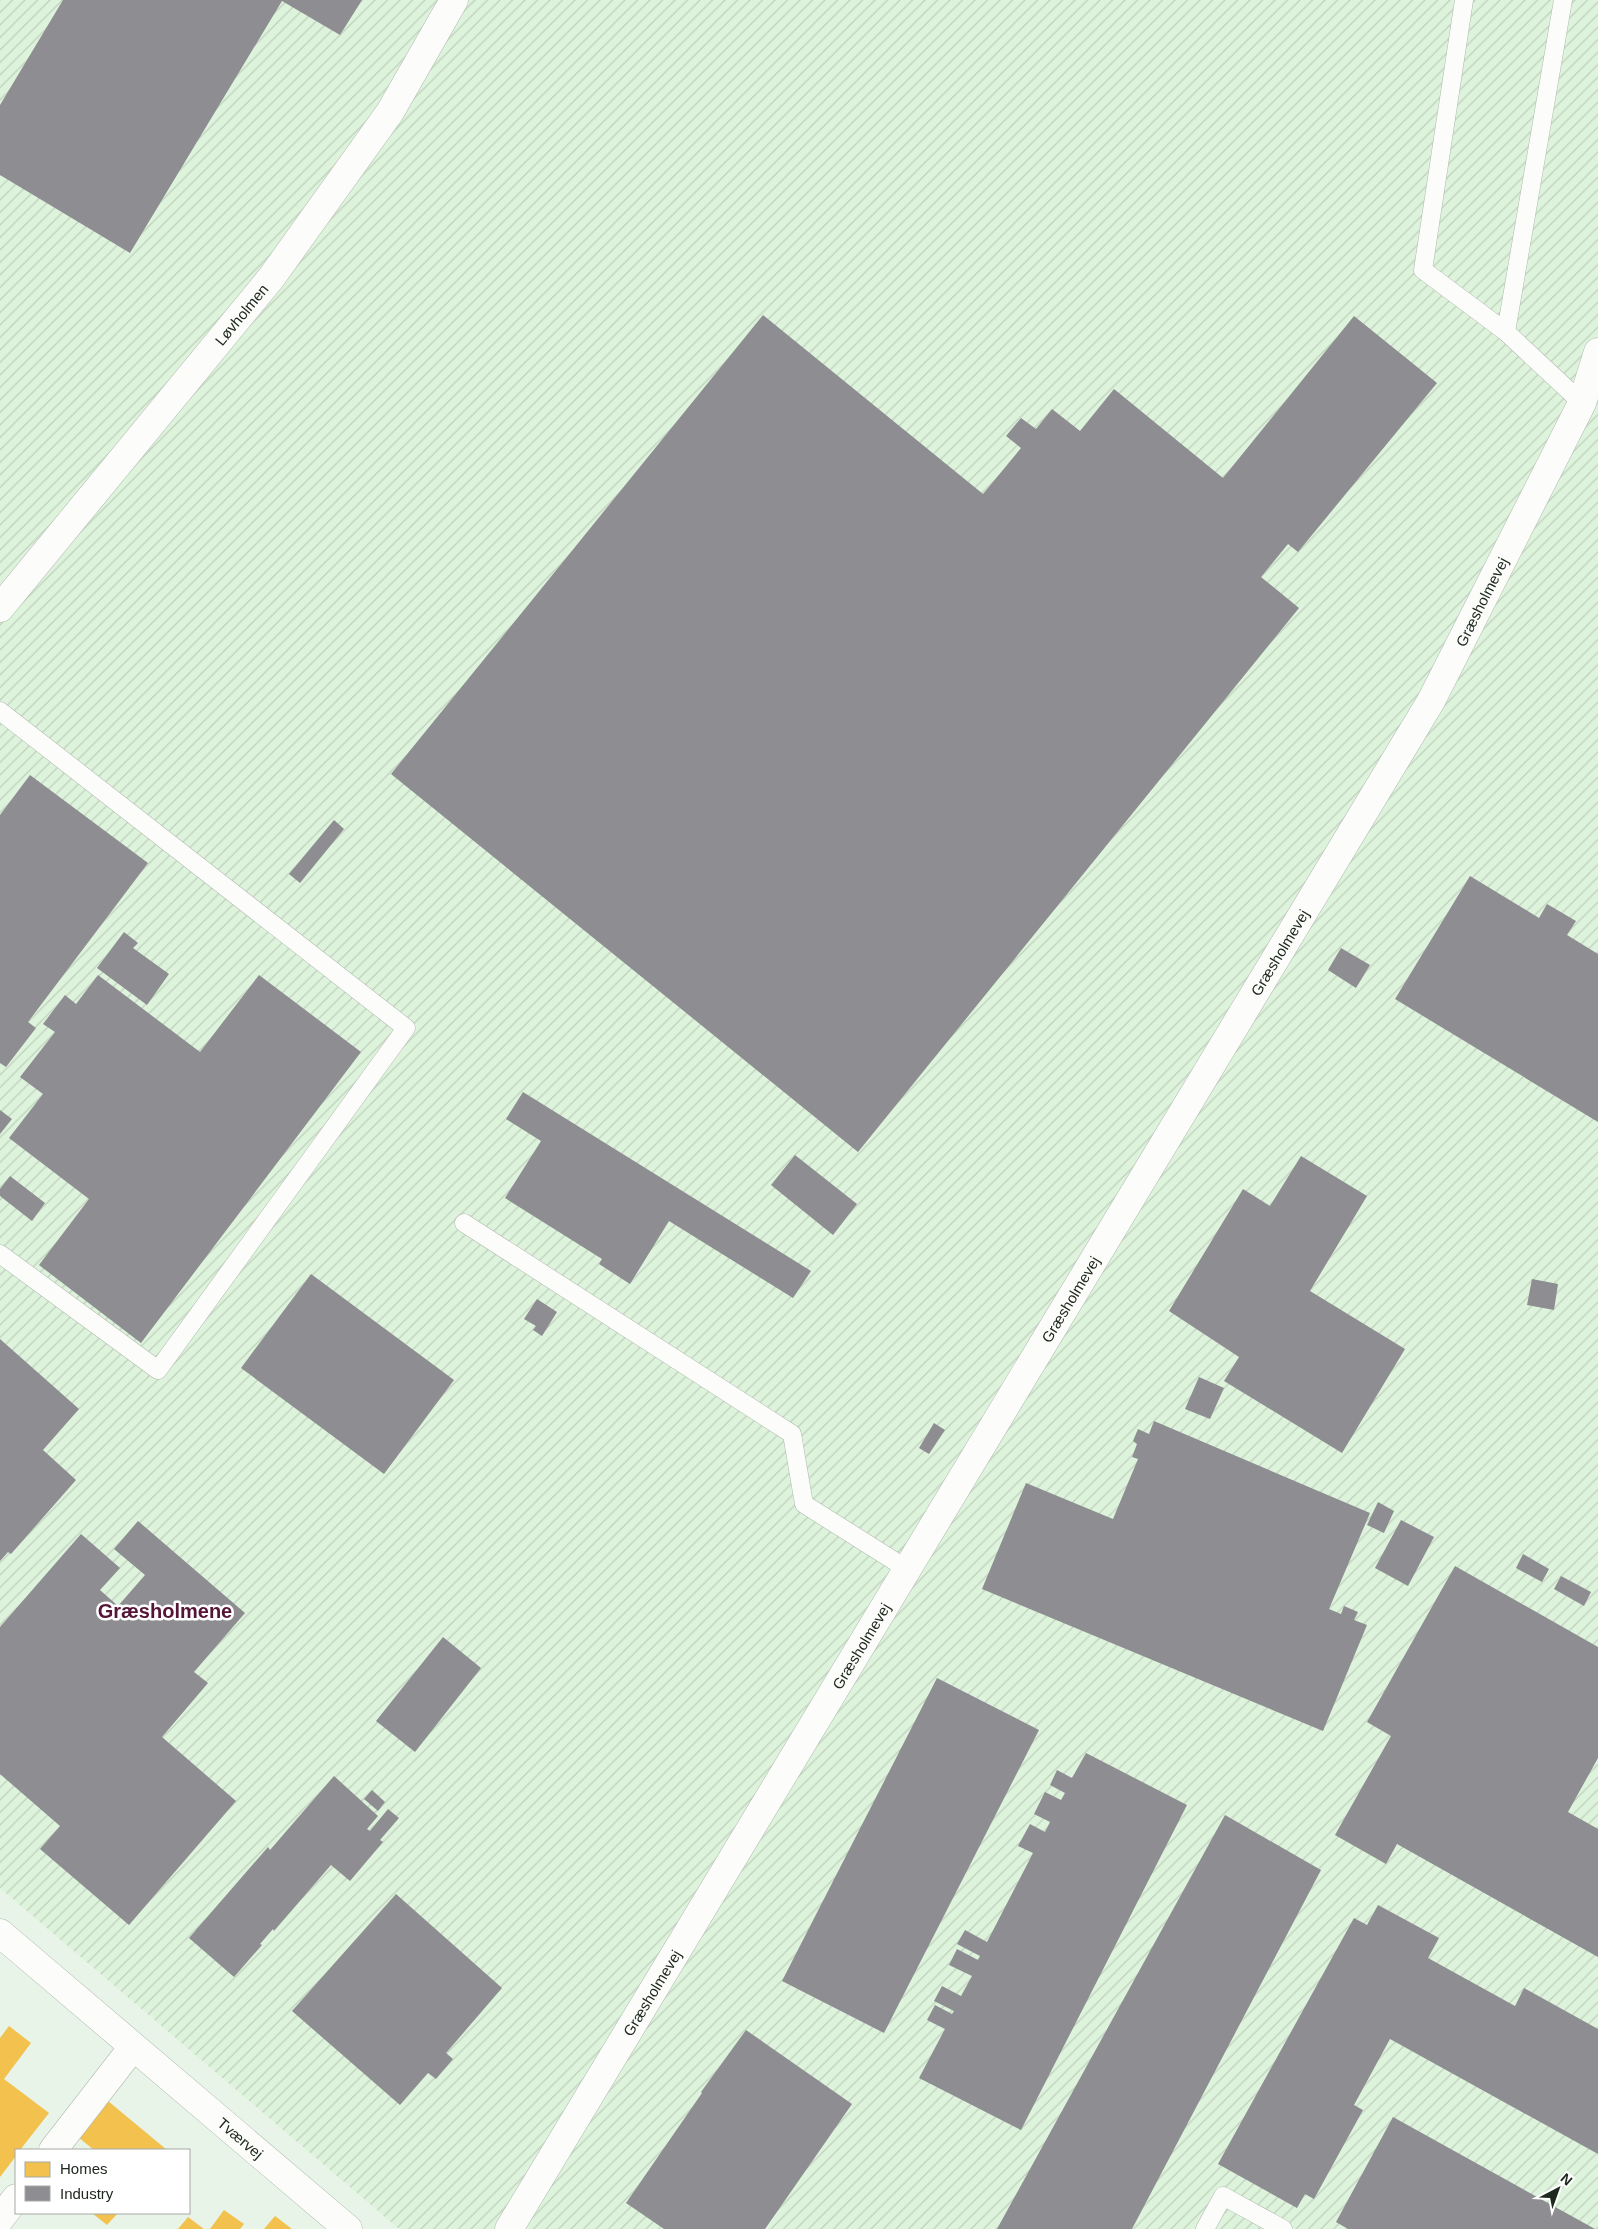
<svg xmlns="http://www.w3.org/2000/svg" width="1598" height="2229" font-family="Helvetica,sans-serif">
	<defs>
		<pattern id="industrial-furrows" width="10" height="10" patternUnits="userSpaceOnUse" patternTransform="scale(1.25)"><rect width="10" height="10" fill="#def3dc"/><path d="M-1 1l2-2M0 10L10 0M9 11l2-2" fill="none" stroke="#bed0bc"/></pattern>
	</defs>
	<rect width="100%" height="100%" fill="#e8f4e7"/>
	<polygon fill="url(#industrial-furrows)" points="0,0 1598,0 1598,2229 399,2229 0,1888"/>
	<g fill="#f2c14e">
		<polygon points="9,2026 31,2043 4,2079 49,2113 20,2150 16,2150 16,2156 0,2177 0,2038"/>
		<polygon points="108,2101 167,2150 94,2150 78,2137"/>
		<polygon points="224,2210 244,2224 240,2229 210,2229"/>
		<polygon points="92,2213 118,2213 107,2225"/>
		<polygon points="275,2216 292,2229 264,2229"/>
		<polygon points="188,2217 204,2229 178,2229"/>
	</g>
	<g fill="#8d8d92">
		<polygon points="63,0 362,0 340,35 282,1 130,253 0,175 0,105"/>
		<polygon points="763,315 983,494 1021,448 1006,436 1021,418 1036,429 1052,409 1080,431 1114,389 1223,478 1354,316 1437,383 1298,552 1288,544 1261,577 1299,608 858,1152 391,774"/>
		<polygon points="30,775 148,863 28,1022 36,1028 6,1067 0,1063 0,815"/>
		<polygon points="334,820 344,829 300,883 289,874"/>
		<polygon points="1470,876 1539,918 1547,904 1576,921 1567,935 1598,954 1598,1122 1395,999"/>
		<polygon points="124,932 138,943 133,948 169,974 147,1005 97,968"/>
		<polygon points="1341,948 1370,965 1356,988 1328,970"/>
		<polygon points="98,975 200,1052 259,975 361,1052 141,1343 39,1265 89,1199 9,1138 43,1094 20,1077 55,1032 43,1024 65,995 76,1004"/>
		<polygon points="523,1092 811,1271 793,1298 669,1221 630,1284 599,1264 602,1259 505,1198 541,1141 506,1119"/>
		<polygon points="0,1110 12,1119 0,1134"/>
		<polygon points="795,1155 857,1204 833,1235 771,1185"/>
		<polygon points="1301,1156 1367,1196 1310,1291 1405,1349 1342,1453 1224,1381 1239,1357 1169,1311 1243,1189 1270,1206"/>
		<polygon points="10,1176 45,1203 32,1221 0,1196 0,1189"/>
		<polygon points="311,1274 454,1380 384,1474 241,1368"/>
		<polygon points="1532,1279 1558,1284 1554,1310 1527,1305"/>
		<polygon points="537,1299 557,1312 542,1336 533,1330 536,1326 524,1319"/>
		<polygon points="0,1339 79,1409 43,1450 76,1480 11,1554 8,1552 0,1561"/>
		<polygon points="1199,1377 1224,1388 1210,1419 1185,1409"/>
		<polygon points="1154,1421 1370,1513 1329,1609 1341,1614 1344,1606 1358,1612 1354,1620 1367,1625 1323,1731 982,1589 1026,1483 1113,1519 1138,1459 1132,1457 1137,1444 1133,1441 1138,1429 1149,1434"/>
		<polygon points="934,1423 945,1430 929,1454 919,1448"/>
		<polygon points="1378,1502 1394,1511 1384,1533 1367,1525"/>
		<polygon points="1401,1520 1434,1537 1408,1586 1375,1568"/>
		<polygon points="138,1521 245,1613 194,1672 208,1683 162,1737 236,1801 129,1925 40,1849 60,1826 0,1774 0,1627 81,1534 120,1568 100,1590 118,1606 145,1575 114,1549"/>
		<polygon points="1523,1554 1549,1569 1542,1582 1516,1568"/>
		<polygon points="1455,1566 1598,1647 1598,1758 1568,1812 1598,1829 1598,1957 1397,1844 1386,1864 1335,1835 1391,1736 1367,1722"/>
		<polygon points="1561,1576 1591,1592 1584,1606 1554,1589"/>
		<polygon points="443,1637 481,1668 415,1752 376,1721"/>
		<polygon points="937,1678 1039,1730 884,2033 782,1981"/>
		<polygon points="1086,1753 1187,1805 1021,2130 919,2078 945,2029 927,2020 935,2005 952,2014 954,2011 934,2001 942,1986 961,1996 972,1976 949,1965 957,1949 978,1960 980,1956 957,1944 965,1930 987,1942 1033,1853 1018,1846 1030,1824 1045,1832 1050,1822 1034,1814 1045,1792 1061,1800 1065,1793 1050,1785 1057,1770 1072,1778"/>
		<polygon points="334,1776 378,1816 367,1829 370,1831 388,1809 399,1818 380,1840 383,1842 350,1881 331,1865 274,1931 273,1929 260,1944 262,1945 234,1977 189,1938 268,1847 270,1850"/>
		<polygon points="372,1790 385,1802 378,1811 364,1799"/>
		<polygon points="1225,1815 1321,1870 1132,2229 997,2229"/>
		<polygon points="396,1894 502,1988 446,2053 453,2059 436,2079 428,2073 400,2105 292,2011"/>
		<polygon points="1378,1905 1439,1938 1428,1958 1515,2006 1524,1988 1598,2029 1598,2154 1390,2039 1354,2105 1363,2110 1314,2199 1305,2194 1297,2208 1218,2164 1354,1918 1367,1925"/>
		<polygon points="746,2030 852,2104 765,2229 664,2229 626,2203 702,2093 701,2092"/>
		<polygon points="1393,2117 1595,2229 1348,2229 1336,2222"/>
	</g>
	<g fill="none" stroke-linecap="round" stroke-linejoin="round">
		<defs>
			<g id="lane">
				<polyline points="1464,0 1423,270 1506,332 1582,403"/>
				<polyline points="1506,332 1563,0"/>
				<polyline points="0,711 406,1028 158,1370 0,1254"/>
				<polyline points="464,1223 792,1434 804,1504 907,1569"/>
				<polyline points="1205,2229 1223,2196 1283,2229"/>
			</g>
			<g id="street">
				<path id="s1" d="M0,608L271,278L390,112L454,0"/>
				<path id="s2" d="M0,1933L348,2229"/>
				<polyline points="53,2150 133,2047"/>
				<polyline points="0,2219 16,2198"/>
				<path id="s3" d="M509,2229L1431,701L1582,403L1598,352"/>
			</g>
		</defs>
		<use href="#lane" stroke="#afb9ae" stroke-width="19"/>
		<use href="#street" stroke="#afb9ae" stroke-width="29"/>
		<use href="#lane" stroke="#fcfdfb" stroke-width="18"/>
		<use href="#street" stroke="#fcfdfb" stroke-width="28"/>
	</g>
	<g text-anchor="middle" dominant-baseline="central" stroke-width="5" stroke-linejoin="round" paint-order="stroke">
		<g font-size="15" fill="#20291f" stroke="#fff">
			<text stroke="none"><textPath href="#s1" startOffset="380">Løvholmen</textPath></text>
			<text stroke="none"><textPath href="#s3" startOffset="1896">Græsholmevej</textPath></text>
			<text stroke="none"><textPath href="#s3" startOffset="1491">Græsholmevej</textPath></text>
			<text stroke="none"><textPath href="#s3" startOffset="1086">Græsholmevej</textPath></text>
			<text stroke="none"><textPath href="#s3" startOffset="681">Græsholmevej</textPath></text>
			<text stroke="none"><textPath href="#s3" startOffset="276">Græsholmevej</textPath></text>
			<text stroke="none"><textPath href="#s2" startOffset="316">Tværvej</textPath></text>
		</g>
		<g font-size="20" font-weight="bold" fill="#541536" stroke="#fff">
			<text x="165" y="1611">Græsholmene</text>
		</g>
	</g>
	<rect x="15" y="2149" width="175" height="65" fill="#ffffff" stroke="#a6a9a5"/>
	<rect x="25" y="2162" width="25" height="15" fill="#f2c14e" stroke="#a6a9a5"/>
	<text x="60" y="2174" font-size="15" fill="#20291f">Homes</text>
	<rect x="25" y="2186" width="25" height="15" fill="#8d8d92" stroke="#a6a9a5"/>
	<text x="60" y="2199" font-size="15" fill="#20291f">Industry</text>
	<g transform="translate(1558 2189) rotate(41)" stroke="#ffffff" stroke-width="4" paint-order="stroke">
	<path d="M0-4L9 19L0 12L-9 19Z" fill="#20291f"/>
	<text y="-8" font-size="14" font-weight="bold" text-anchor="middle" fill="#20291f">N</text>
	</g>
</svg>
